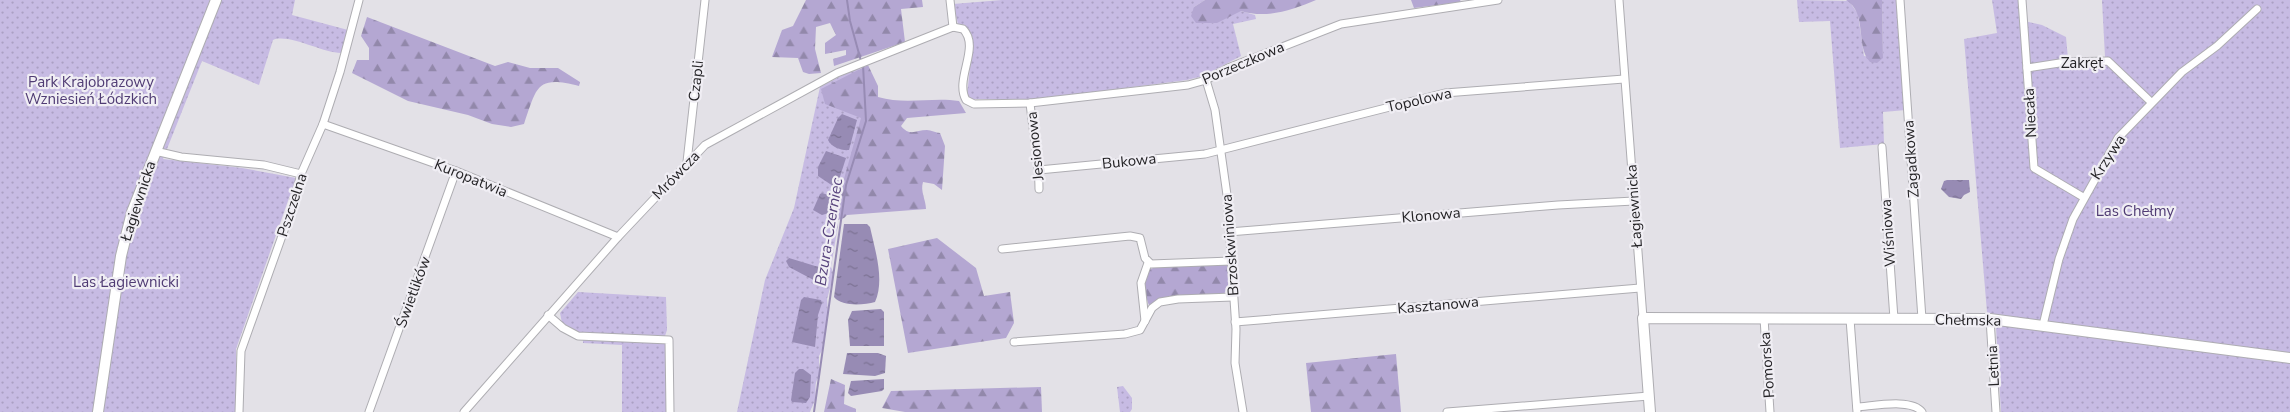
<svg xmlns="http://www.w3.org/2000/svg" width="2290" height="412" font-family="'Nunito Sans',sans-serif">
	<defs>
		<pattern id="grass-dots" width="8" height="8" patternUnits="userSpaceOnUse" patternTransform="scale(1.25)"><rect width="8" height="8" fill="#c7bbe3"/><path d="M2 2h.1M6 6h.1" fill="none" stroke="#aba0c3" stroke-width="1.8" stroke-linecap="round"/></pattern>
		<pattern id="forest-firs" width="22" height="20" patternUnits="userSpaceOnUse" patternTransform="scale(1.25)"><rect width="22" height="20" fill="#b4a7d2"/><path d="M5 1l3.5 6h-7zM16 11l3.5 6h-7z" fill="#9288aa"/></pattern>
		<pattern id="water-ripples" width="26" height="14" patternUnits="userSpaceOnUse" patternTransform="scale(1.25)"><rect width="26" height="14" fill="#978bb4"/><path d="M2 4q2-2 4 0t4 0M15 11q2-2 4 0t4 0" fill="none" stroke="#7b7192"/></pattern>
	</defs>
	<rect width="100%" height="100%" fill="#e3e1e7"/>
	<g fill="url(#grass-dots)">
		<path d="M0,0H295L292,15L348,30L341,53C323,53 288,33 273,40L259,85L202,61L163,159L242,168L296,178L236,349V412H0Z"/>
		<polygon points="1002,0 1205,0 1194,7 1241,11 1255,15 1256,19 1233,24 1241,56 1203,76 1187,80 1041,99 971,99 967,96 973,38 965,25 958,24 953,4"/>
		<polygon points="1797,0 1849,1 1858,14 1864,56 1883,58 1882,0 1896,0 1906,110 1883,112 1884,144 1840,148 1830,21 1799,22"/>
		<polygon points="1992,0 2018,0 2020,20 2042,25 2066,37 2068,59 2105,57 2102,0 2290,0 2290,412 2001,412 1996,327 1987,312 1964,39 1997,33"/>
		<path d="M858,67L867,98L839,214L836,219L838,225L831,267L834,274L827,299L828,312L822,350L819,356V377C813,383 817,392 815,400C814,404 811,408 810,412H737L765,280L794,208L820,87Z"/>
		<polygon points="578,292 666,297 667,330 665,336 577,333 562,323 560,313"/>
		<polygon points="583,338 664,340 669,345 667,412 622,412 622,345 583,343"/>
		<polygon points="1123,386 1132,398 1132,409 1130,412 1120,412 1117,387"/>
	</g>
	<g fill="url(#forest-firs)">
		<polygon points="806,0 922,0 923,7 901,9 905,42 834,66 833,59 846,55 846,50 825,54 825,43 836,35 830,23 816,27 815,49 821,73 809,74 803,72 798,58 772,57 782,30 793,26"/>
		<path d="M1205,0H1316C1293,10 1266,19 1241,11L1217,23H1196L1191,16L1194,7Z"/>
		<polygon points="1411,0 1460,0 1461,2 1414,8"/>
		<path d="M1846,0H1882L1883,58L1877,63L1870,62C1855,46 1868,13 1846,0Z"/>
		<path d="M367,17L495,66L508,62L530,68H558L580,82L579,86C536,75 537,87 524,124L511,127L492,124L468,115L408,101L352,73L357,60H369V48L361,36Z"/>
		<path d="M868,65L878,86V97C905,105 932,97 959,101L966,113L907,118L901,126C910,137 916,130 927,130C931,130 936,133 940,133L945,146L942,190L934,184L923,182C920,191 926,200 926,209L847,215L844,218L838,220L835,211L861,118L825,104L821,89Z"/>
		<polygon points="937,238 976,268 984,296 1010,292 1014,323 1006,338 908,353 888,249"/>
		<path d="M1224,263L1227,264L1230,282L1223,296L1161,300L1150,307C1146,300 1143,283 1146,274C1147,270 1151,269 1155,267Z"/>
		<polygon points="1396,354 1401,412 1311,412 1306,363"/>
		<polygon points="831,379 845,385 844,404 856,409 856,412 824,412"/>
		<polygon points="1041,387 1042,412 905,412 882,408 891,391"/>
	</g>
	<g fill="url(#water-ripples)">
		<path d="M842,114L857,120L849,150C842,151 831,147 828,140L838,118Z"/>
		<polygon points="826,151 846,158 837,186 833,186 818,176 818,167"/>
		<polygon points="1947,180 1969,180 1970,192 1964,195 1961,199 1949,197 1941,189 1944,181"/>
		<polygon points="822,193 835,197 832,212 822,215 813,210 820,194"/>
		<path d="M844,224H867L870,227C875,250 885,280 875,302C864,305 842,307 834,297Z"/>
		<polygon points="789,258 825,269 827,277 823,285 789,267 786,261"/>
		<polygon points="804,297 821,300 822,303 818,315 815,347 792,342 801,300"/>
		<polygon points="881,309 884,312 884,346 850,346 848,320 852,311"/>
		<polygon points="847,353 878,353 886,356 885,373 875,376 843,374"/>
		<polygon points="799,369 803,369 811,375 810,397 806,403 792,402 791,400 795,373"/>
		<polygon points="884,379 884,389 882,391 851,396 848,393 851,381"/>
	</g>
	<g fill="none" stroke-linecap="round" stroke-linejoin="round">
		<g stroke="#978bb4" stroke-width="2">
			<polyline points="847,0 850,21 861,61"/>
			<polyline points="814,412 846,185 866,121 863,65"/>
		</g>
		<defs>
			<g id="street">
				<polyline points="950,0 953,27"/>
				<polyline points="1619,0 1643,318"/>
				<polyline points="1900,0 1922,319"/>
				<polyline points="2022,0 2034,168 2083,197"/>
				<path d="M953,27L963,29C981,47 954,79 966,100L974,104L1030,103L1188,85L1206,80L1228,68L1341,24L1498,0"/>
				<polyline points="2027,68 2066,62 2108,61 2151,102"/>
				<polyline points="1206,80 1215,110 1227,195 1236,329 1235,363 1243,412"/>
				<path d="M1030,103C1033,132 1039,161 1039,189"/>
				<polyline points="323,124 456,171 618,237"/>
				<polyline points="1882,147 1894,319"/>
				<polyline points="155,151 181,157 264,165 301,174"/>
				<polyline points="687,162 705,0"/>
				<polyline points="1039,170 1205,154 1445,93 1624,79"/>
				<polyline points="1229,232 1558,205 1634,201"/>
				<polyline points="1002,249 1130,236 1140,238 1145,258 1151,264 1231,261"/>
				<polyline points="548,315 563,328 578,336 669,340 670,412"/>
				<polyline points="1764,318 1770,412"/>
				<polyline points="1850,319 1857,412"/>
				<polyline points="1990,319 1996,412"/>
				<polyline points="1145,321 1141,283 1148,263"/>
				<polyline points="1235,322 1640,288"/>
				<polyline points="2043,325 2059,259 2073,219 2118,138 2182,72 2217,46 2257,9"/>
				<polyline points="1014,342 1125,334 1140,330 1152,308 1160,302 1178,299 1233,297"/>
				<path d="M1857,407C1873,406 1912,398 1922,412"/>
				<polyline points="239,412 241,351 292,208 301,174 323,124 340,72 359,0"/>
				<polyline points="369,412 456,171"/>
				<polyline points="464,412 618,237 705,145 837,73 953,27"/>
				<polyline points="1447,412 1649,396"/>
			</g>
			<g id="secondary">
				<polyline points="98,412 121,256 132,212 216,0"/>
				<polyline points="1650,412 1643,318 1990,319 2290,358"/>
			</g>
		</defs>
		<use href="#street" stroke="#aeadb2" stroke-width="9"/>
		<use href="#secondary" stroke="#aeadb2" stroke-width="12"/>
		<use href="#street" stroke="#fff" stroke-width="7"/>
		<use href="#secondary" stroke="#fff" stroke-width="10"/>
	</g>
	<g text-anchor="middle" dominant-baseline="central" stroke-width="4.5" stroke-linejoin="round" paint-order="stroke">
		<g font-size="15" fill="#242326" stroke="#f0eef4">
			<text transform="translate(1243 63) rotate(-23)">Porzeczkowa</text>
			<text x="2082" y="63">Zakręt</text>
			<text transform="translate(696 81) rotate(-84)">Czapli</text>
			<text transform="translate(1419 100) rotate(-13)">Topolowa</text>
			<text transform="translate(2030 113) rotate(-93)">Niecała</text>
			<text transform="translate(1035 146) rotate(-96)">Jesionowa</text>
			<text transform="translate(2108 157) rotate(-57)">Krzywa</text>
			<text transform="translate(1911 159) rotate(-94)">Zagadkowa</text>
			<text transform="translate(1129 161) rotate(-6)">Bukowa</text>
			<text transform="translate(676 175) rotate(-46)">Mrówcza</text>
			<text transform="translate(471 178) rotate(22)">Kuropatwia</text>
			<text transform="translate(138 201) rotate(-72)">Łagiewnicka</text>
			<text transform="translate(292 205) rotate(-72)">Pszczelna</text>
			<text transform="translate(1634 206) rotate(-94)">Łagiewnicka</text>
			<text transform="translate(1431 215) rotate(-5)">Klonowa</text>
			<text transform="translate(1888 233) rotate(-94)">Wiśniowa</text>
			<text transform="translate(1230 245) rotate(-94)">Brzoskwiniowa</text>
			<text transform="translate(413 292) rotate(-70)">Świetlików</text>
			<text transform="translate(1438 305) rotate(-5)">Kasztanowa</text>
			<text transform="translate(1968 320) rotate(1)">Chełmska</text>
			<text transform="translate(1767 365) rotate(-94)">Pomorska</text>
			<text transform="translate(1993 366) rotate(-93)">Letnia</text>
		</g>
		<g font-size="15" fill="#503c74" stroke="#f0eef4">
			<text x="91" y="82">Park Krajobrazowy<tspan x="91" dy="17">Wzniesień Łódzkich</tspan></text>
			<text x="2135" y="211">Las Chełmy</text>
			<text x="126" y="282">Las Łagiewnicki</text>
		</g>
		<g font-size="16" font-style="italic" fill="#58447d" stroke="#f0eef4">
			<text transform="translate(829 232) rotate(-81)">Bzura-Czerniec</text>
		</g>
	</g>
</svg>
